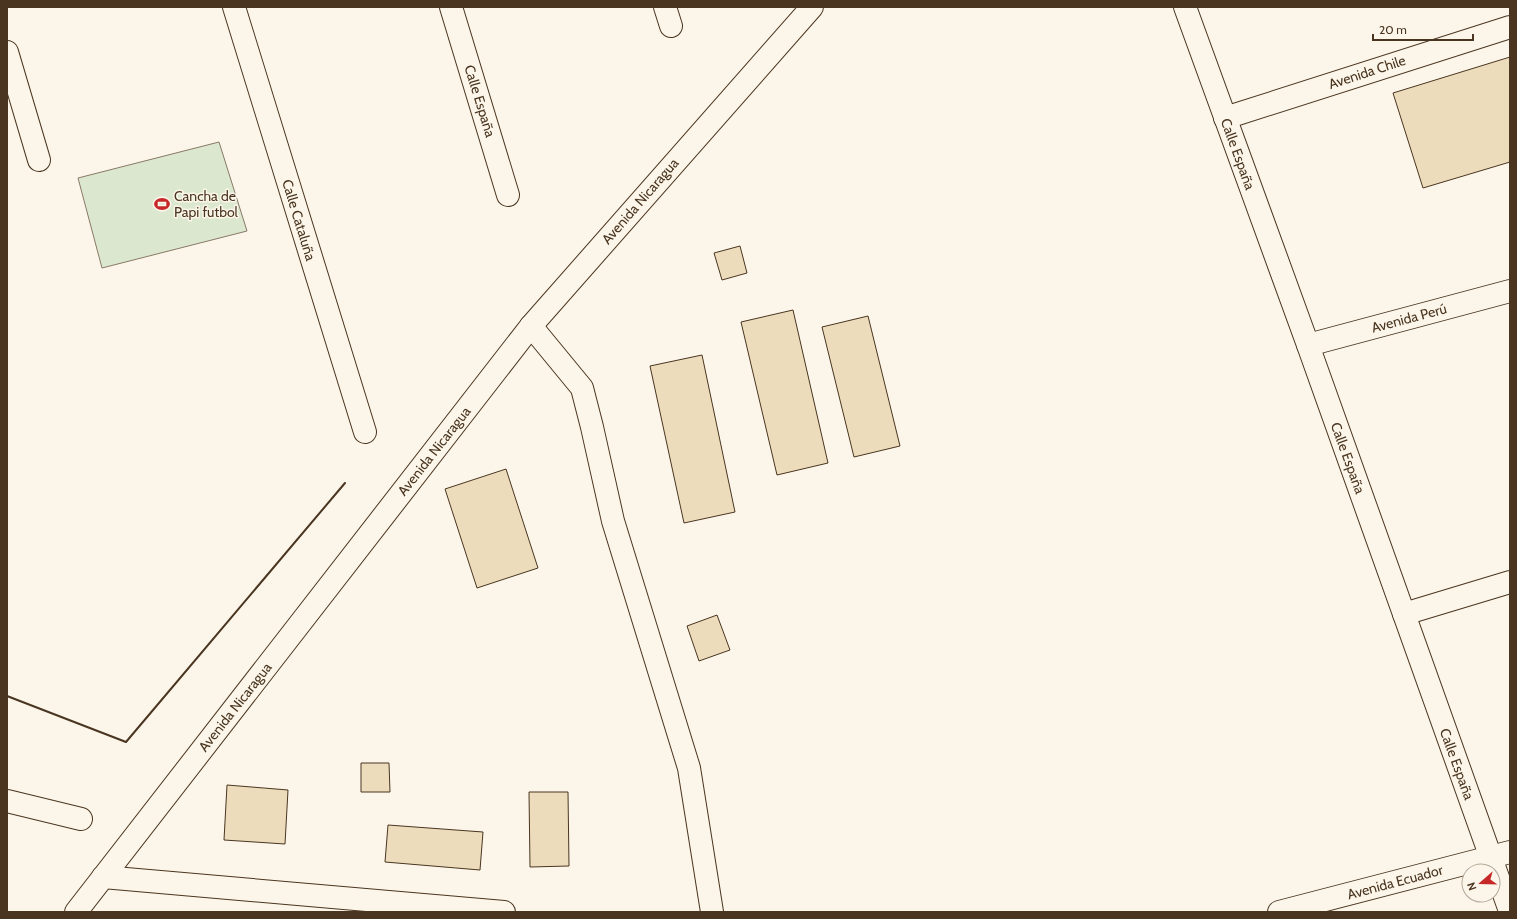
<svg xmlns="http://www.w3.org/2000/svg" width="1517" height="919" font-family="Cabin,sans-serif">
	<rect width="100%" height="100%" fill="#fbf6e9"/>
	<polygon fill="#dce7d0" stroke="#887966" points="219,142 247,231 102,268 78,178"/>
	<g fill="#ecdcbc" stroke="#4a3520">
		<polygon points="1510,57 1510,162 1423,188 1393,93"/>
		<polygon points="740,246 747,273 722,280 714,253"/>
		<polygon points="793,310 828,463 777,475 741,322"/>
		<polygon points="868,316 900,446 854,457 822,327"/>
		<polygon points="702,355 735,512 684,523 650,366"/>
		<polygon points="506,469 538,568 477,588 445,489"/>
		<polygon points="717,615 730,650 699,661 687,626"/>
		<polygon points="361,763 389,763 390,792 361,792"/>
		<polygon points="227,785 288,790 285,844 224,840"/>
		<polygon points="529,792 568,792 569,866 530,867"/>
		<polygon points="388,825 483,832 480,870 385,862"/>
	</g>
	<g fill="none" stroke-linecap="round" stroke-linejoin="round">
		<defs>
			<g id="minor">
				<polyline points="234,7 365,432"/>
				<polyline points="451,7 508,195"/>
				<polyline points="665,7 671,26"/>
				<polyline points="1185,7 1308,345 1510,911"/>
				<polyline points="7,52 39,160"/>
				<polyline points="1225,118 1510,27"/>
				<polyline points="531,326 582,388 592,427 613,521 689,768 712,912"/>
				<polyline points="1308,345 1510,291"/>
				<polyline points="1404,614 1510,582"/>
				<polyline points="7,801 81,819"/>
				<polyline points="103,877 504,912"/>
				<polyline points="76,912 531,326 812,7"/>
				<polyline points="1279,912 1510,852"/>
			</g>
		</defs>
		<use href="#minor" stroke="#4a3520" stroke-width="24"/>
		<use href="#minor" stroke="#fbf6e9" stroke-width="22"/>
		<polyline stroke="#4a3520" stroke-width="2" points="7,696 126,742 345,483"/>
	</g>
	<defs>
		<symbol id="stadium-bare" viewBox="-9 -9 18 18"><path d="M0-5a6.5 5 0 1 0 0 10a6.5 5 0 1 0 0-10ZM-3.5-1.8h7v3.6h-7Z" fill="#c62828" stroke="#fbf6e9" stroke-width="2.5" paint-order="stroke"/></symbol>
	</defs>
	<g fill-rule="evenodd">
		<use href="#stadium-bare" x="151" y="193" width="22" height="22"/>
	</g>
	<g text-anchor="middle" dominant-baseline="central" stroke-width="3" stroke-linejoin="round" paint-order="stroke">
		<g font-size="14" fill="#4a3520" stroke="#fbf6e9">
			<text transform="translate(1367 72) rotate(-18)">Avenida Chile</text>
			<text transform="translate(480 101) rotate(73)">Calle España</text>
			<text transform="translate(1238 154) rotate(70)">Calle España</text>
			<text transform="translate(640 201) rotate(-49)">Avenida Nicaragua</text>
			<text transform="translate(299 220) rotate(73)">Calle Cataluña</text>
			<text transform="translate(1409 318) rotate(-15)">Avenida Perú</text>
			<text transform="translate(434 451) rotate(-52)">Avenida Nicaragua</text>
			<text transform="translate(1348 458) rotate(70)">Calle España</text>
			<text transform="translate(235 707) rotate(-52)">Avenida Nicaragua</text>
			<text transform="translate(1457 764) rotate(70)">Calle España</text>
			<text transform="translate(1395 882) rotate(-15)">Avenida Ecuador</text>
		</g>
		<g font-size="14" fill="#4a3520" stroke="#fbf6e9" text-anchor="start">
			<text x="174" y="196">Cancha de<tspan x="174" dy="16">Papi futbol</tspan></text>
		</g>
	</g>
	<rect width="1517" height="919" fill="none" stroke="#4a3520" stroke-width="16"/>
	<g transform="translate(1481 883) rotate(250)"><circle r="19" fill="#fbf6e9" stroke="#b4a999"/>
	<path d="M0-3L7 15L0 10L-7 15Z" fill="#c62828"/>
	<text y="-6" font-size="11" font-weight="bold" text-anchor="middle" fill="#4a3520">N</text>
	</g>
	<path d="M1373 34v6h100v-6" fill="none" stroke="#4a3520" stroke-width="2"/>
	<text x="1379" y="34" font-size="12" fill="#4a3520" stroke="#fbf6e9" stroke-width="3" paint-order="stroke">20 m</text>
</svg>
